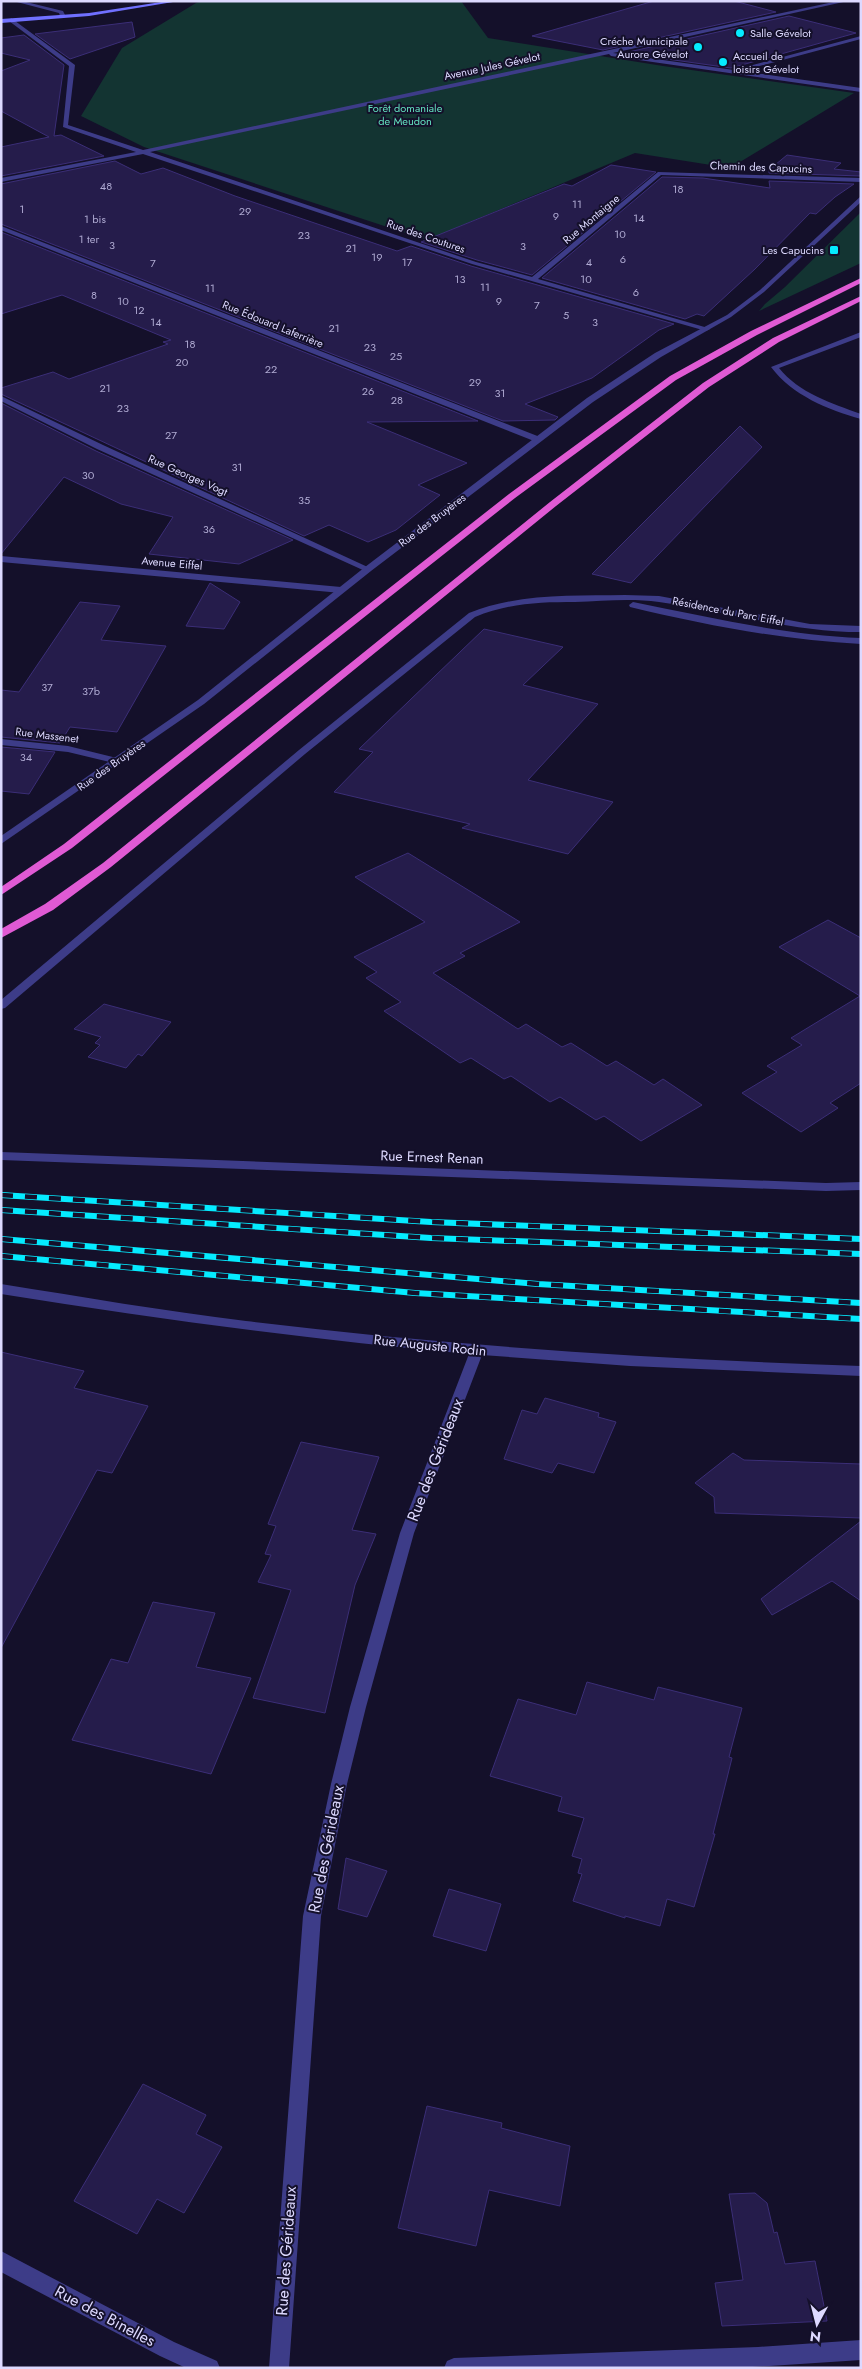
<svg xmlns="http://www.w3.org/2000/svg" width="862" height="2369" font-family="Jost,sans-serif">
	<rect width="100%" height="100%" fill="#14102a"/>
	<g fill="#133432">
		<polygon points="202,1 461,1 488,38 663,66 854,93 730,168 635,153 427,240 144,147 81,116 122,48 196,3"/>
		<polygon points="861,212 861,263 759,311 765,304 785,287"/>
	</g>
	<g fill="#251c4b" stroke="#3b2e77">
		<polygon points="654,1 734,1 776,12 603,50 532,36"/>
		<polygon points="789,16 856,33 731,68 624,53"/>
		<polygon points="132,22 135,37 70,59 35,34"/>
		<polygon points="24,35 64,65 54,136 61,135 104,156 1,176 1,147 49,137 1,111 1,71 30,60 1,53 1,38"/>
		<polygon points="787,155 841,163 834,169 861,172 861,176 769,173 769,170"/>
		<polygon points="115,161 141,174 163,168 235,196 397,251 411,246 471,266 674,324 659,330 592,378 525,404 558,417 555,420 503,421 1,224 1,184"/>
		<polygon points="611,165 656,172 532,275 477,260 421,242 564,184 572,186"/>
		<polygon points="662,177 703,178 770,188 769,181 854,184 835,197 816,214 810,213 755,269 704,316 697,314 685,319 542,278"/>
		<polygon points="1,232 478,421 367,422 467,463 418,485 440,495 396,530 368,542 329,525 304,536 1,394 1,388 53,372 69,379 168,344 163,342 171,340 62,295 1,314"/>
		<polygon points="1,403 96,451 293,540 239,564 149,554 173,517 121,504 64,477 1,554"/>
		<polygon points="740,426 762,447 631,583 592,574"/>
		<polygon points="210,583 240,602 224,629 186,626"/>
		<polygon points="80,602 120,606 101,640 166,646 117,732 70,727 60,743 1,737 1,690 19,692"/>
		<polygon points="484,629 563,647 523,685 598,704 528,780 613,802 568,854 462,828 470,824 334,792 373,752 359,749"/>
		<polygon points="1,747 55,752 29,794 1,791"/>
		<polygon points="408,853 520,922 460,953 465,956 433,973 518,1029 526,1024 562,1047 571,1043 607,1066 616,1061 654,1085 663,1079 702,1105 641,1141 604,1116 596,1120 560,1097 550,1102 511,1076 504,1079 471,1058 460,1063 384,1011 401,1002 366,978 377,972 354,957 425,922 355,877"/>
		<polygon points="828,920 861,938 861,1083 830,1103 838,1108 801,1132 742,1093 777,1072 767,1066 802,1045 791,1038 860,996 779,947"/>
		<polygon points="104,1004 171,1022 142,1056 138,1054 126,1068 88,1057 100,1045 95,1043 101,1037 74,1029"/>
		<polygon points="1,1352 84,1371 74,1388 148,1406 112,1473 97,1470 1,1648"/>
		<polygon points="545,1398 599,1413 598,1417 616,1422 594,1473 558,1463 552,1473 504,1459 522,1410 537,1414"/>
		<polygon points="301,1442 379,1457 352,1530 376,1534 355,1585 325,1713 253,1698 291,1590 258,1582 271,1555 265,1554 276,1526 268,1524"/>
		<polygon points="733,1453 744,1460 861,1464 861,1518 715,1513 714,1497 695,1483"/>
		<polygon points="861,1521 861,1601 832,1581 772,1615 761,1599"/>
		<polygon points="153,1602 215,1613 196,1667 251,1678 211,1774 72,1740 111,1659 128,1663"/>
		<polygon points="587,1682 654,1700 658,1687 742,1708 729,1757 732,1758 713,1834 715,1834 694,1907 667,1899 660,1926 625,1916 625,1918 573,1901 582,1874 578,1873 582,1859 572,1856 584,1818 558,1811 562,1797 490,1776 518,1699 576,1715"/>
		<polygon points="346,1858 387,1871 367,1917 338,1909"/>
		<polygon points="449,1889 501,1904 486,1951 433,1936"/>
		<polygon points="143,2084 206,2115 196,2134 222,2147 184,2213 157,2199 137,2234 74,2201"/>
		<polygon points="427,2106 502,2123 501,2128 570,2146 560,2206 489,2190 476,2246 398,2228"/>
		<polygon points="755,2193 767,2203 774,2233 777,2232 785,2264 815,2261 827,2321 722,2326 715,2283 743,2280 729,2194"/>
	</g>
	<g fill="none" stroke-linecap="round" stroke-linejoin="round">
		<g fill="#3d3c88" fill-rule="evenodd">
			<polygon points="13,1 22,1 63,11 65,15 60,16 59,13"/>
			<polygon points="838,1 848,1 613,53 734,70 861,36 861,39 741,71 861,88 861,92 611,56 609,54 150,152 476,262 532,277 658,172 861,178 861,182 661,175 538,279 708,328 710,329 706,331 472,264 143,154 1,182 1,178 136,152 63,127 69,66 9,21 11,18 75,65 68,125 143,150"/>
			<polygon points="1,226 540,437 541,439 534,441 1,230"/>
			<path d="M861,332V337L779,368C799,393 831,403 861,414V419C828,410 792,395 771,367Z"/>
			<polygon points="1,396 103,445 372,569 365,571 97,449 1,401"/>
			<polygon points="1,556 341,587 345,590 341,593 1,562"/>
			<path d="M625,595L659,596L810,624L861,626V632C791,632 727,611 659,602C631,598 603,601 575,602C541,602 508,603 475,617L305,754L5,1008L1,1009V1000L299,750L469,613C518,593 573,596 625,595Z"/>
			<path d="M633,602C709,617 783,635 861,638V644C783,640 705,625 630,607L629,605Z"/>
			<polygon points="1,739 68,746 121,759 123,761 118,764 68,752 1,745"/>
			<polygon points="1,1152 826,1183 861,1182 861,1190 826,1191 1,1160"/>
			<path d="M1,1284C83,1297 164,1311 246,1321C450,1346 655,1359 861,1366V1376L630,1366L482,1355L414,1533L366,1707L347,1784L321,1916L289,2368H269L303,1916L331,1784L350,1707L400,1533L469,1354C312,1340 157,1319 1,1294Z"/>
			<polygon points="1,2251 174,2342 217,2361 220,2368 186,2368 160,2356 1,2272"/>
			<polygon points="861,2340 861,2360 737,2368 444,2368 447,2361 454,2358 758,2347"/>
		</g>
		<polygon fill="#3d3c88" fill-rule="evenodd" points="861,196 861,202 764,292 731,317 661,357 593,402 371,571 204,704 1,844 1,836 198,700 365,567 587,398 655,353 727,315 760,290"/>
		<polygon fill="#7070ff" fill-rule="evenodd" points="168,1 179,1 89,16 1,23 1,19 89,13"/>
		<g fill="#e05ad4" fill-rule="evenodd">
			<polygon points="861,278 861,283 757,335 676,380 515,498 72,848 1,895 1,887 64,844 509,494 670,376 751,331"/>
			<polygon points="861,296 861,301 779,342 709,387 556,506 111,867 53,910 1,938 1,929 45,904 103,863 550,502 703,383 773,338"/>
		</g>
		<defs>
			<polyline id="rail-far1" points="1,1195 18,1196"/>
			<g id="rail">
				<polyline points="1,1195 431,1222 861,1239"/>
				<polyline points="1,1210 431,1238 861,1254"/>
				<polyline points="1,1239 538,1284 861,1303"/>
				<polyline points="1,1256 415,1293 861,1319"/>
			</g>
		</defs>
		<use href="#rail-far1" stroke="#05ebff" stroke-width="5"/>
		<use href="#rail" stroke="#05ebff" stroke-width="6"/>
		<use href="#rail-far1" stroke="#14102a" stroke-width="3" stroke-dasharray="10" stroke-linecap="butt"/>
		<use href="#rail" stroke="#14102a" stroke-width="4.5" stroke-dasharray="12" stroke-linecap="butt"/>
	</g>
	<g fill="#05ebff" stroke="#14102a" stroke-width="2">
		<circle cx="740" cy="33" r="5"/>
		<circle cx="698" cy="47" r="5"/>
		<circle cx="723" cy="62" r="5"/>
		<rect x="829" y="245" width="10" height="10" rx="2.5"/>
	</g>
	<g text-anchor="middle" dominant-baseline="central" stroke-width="4" stroke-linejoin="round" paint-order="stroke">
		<g font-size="11" fill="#ddd9ff" stroke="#14102a" text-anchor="start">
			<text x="750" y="33">Salle Gévelot</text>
			<text x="688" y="41" text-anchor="end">Créche Municipale<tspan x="688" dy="13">Aurore Gévelot</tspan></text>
			<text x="733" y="56">Accueil de<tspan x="733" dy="13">loisirs Gévelot</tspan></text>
			<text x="824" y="250" text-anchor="end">Les Capucins</text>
		</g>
		<g font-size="11" fill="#ddd9ff" stroke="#14102a">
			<text transform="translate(492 66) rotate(-12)">Avenue Jules Gévelot</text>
			<text transform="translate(761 167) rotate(2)">Chemin des Capucins</text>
			<text transform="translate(591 219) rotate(-40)">Rue Montaigne</text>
			<text transform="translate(426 236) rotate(19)">Rue des Coutures</text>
			<text transform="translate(273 324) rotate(22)">Rue Édouard Laferrière</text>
			<text transform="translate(188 475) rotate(24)">Rue Georges Vogt</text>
			<text transform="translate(432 520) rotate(-37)">Rue des Bruyères</text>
			<text transform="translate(172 563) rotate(5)">Avenue Eiffel</text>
			<text transform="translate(728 611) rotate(11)">Résidence du Parc Eiffel</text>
			<text transform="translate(47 735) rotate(7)">Rue Massenet</text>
			<text transform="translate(111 765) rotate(-35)">Rue des Bruyères</text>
		</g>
		<g font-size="11" fill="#63e1bf" stroke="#14102a">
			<text x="405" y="108">Forêt domaniale<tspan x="405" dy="13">de Meudon</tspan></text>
		</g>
		<g font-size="11" fill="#afaad2">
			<text x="106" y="186">48</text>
			<text x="678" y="189">18</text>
			<text x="577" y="204">11</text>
			<text x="22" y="209">1</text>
			<text x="245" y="211">29</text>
			<text x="556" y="216">9</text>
			<text x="639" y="218">14</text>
			<text x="95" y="219">1 bis</text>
			<text x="620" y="234">10</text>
			<text x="304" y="235">23</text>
			<text x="89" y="239">1 ter</text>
			<text x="112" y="245">3</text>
			<text x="523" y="246">3</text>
			<text x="351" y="248">21</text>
			<text x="377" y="257">19</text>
			<text x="623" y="259">6</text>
			<text x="407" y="262">17</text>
			<text x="589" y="262">4</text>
			<text x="153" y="263">7</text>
			<text x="460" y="279">13</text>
			<text x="586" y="279">10</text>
			<text x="485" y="287">11</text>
			<text x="210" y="288">11</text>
			<text x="636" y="292">6</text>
			<text x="94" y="295">8</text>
			<text x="123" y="301">10</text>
			<text x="499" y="301">9</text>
			<text x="537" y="305">7</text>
			<text x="139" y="310">12</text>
			<text x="566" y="315">5</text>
			<text x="156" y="322">14</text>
			<text x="595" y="322">3</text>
			<text x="334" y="328">21</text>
			<text x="190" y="344">18</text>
			<text x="370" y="347">23</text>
			<text x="396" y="356">25</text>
			<text x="182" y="362">20</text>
			<text x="271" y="369">22</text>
			<text x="475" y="382">29</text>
			<text x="105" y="388">21</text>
			<text x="368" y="391">26</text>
			<text x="500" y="393">31</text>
			<text x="397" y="400">28</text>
			<text x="123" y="408">23</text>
			<text x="171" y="435">27</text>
			<text x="237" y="467">31</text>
			<text x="88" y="475">30</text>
			<text x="304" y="500">35</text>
			<text x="209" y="529">36</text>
			<text x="47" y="687">37</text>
			<text x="91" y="691">37b</text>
			<text x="26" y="757">34</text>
		</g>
		<g font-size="14" fill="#ddd9ff" stroke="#14102a">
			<text transform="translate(432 1157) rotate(2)">Rue Ernest Renan</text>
			<text transform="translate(430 1345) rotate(6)">Rue Auguste Rodin</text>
		</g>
		<g font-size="16" fill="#ddd9ff" stroke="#14102a">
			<text transform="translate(435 1460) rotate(-69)">Rue des Gérideaux</text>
			<text transform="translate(326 1849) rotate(-79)">Rue des Gérideaux</text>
			<text transform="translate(286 2251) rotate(-86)">Rue des Gérideaux</text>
			<text transform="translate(105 2316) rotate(28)">Rue des Binelles</text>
		</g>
	</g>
	<rect width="862" height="2369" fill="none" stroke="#ddd9ff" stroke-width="5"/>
	<g transform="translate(817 2324) rotate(187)" stroke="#14102a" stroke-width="4" paint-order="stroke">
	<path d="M0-4L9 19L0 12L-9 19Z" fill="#ddd9ff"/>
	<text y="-8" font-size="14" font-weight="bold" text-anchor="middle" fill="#ddd9ff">N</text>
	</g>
</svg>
